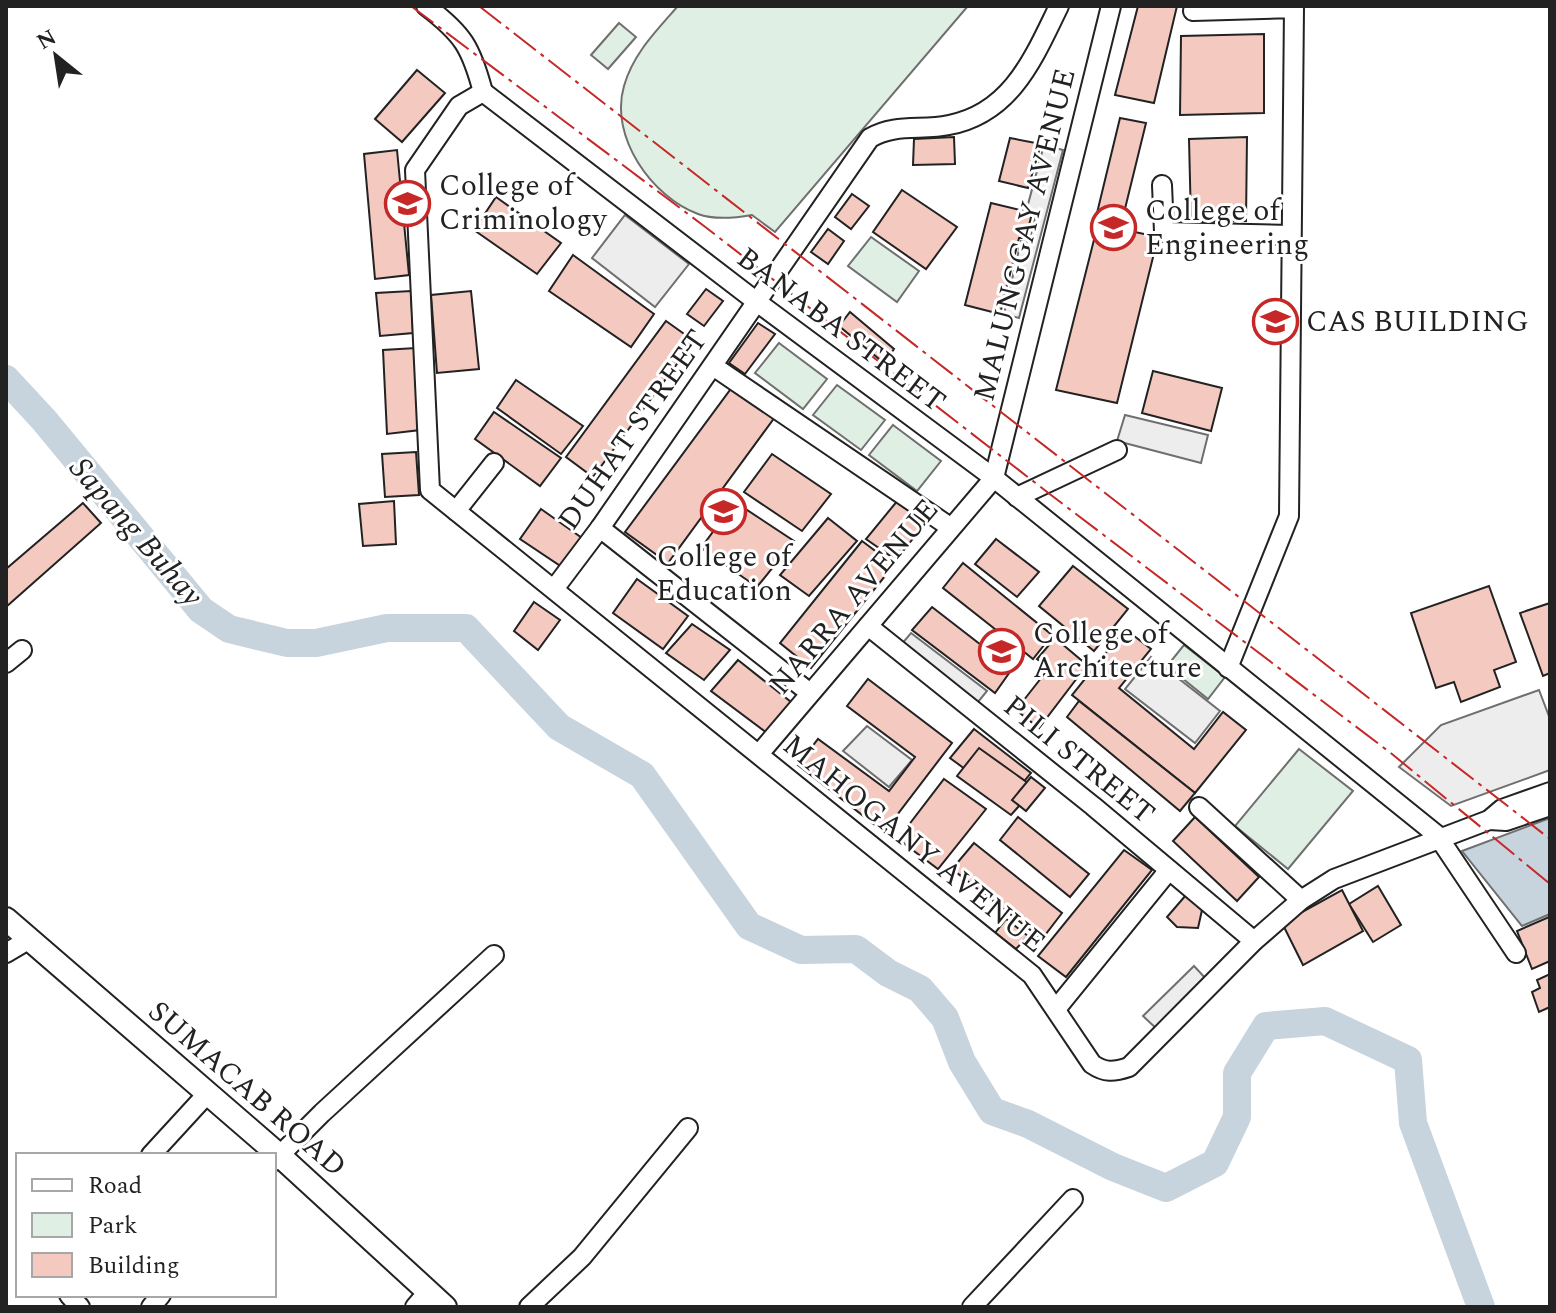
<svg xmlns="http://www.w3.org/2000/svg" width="1556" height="1313" font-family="Spectral,serif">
	<rect width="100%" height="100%" fill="#fff"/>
	<g fill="#e0efe3" stroke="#6f6f6f" stroke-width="2">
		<path d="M678,6H968L775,232L752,215C735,218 714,220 698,214C652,197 609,137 624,86C633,54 656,31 678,6Z"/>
		<polygon points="619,23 636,37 608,69 591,55"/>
		<polygon points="871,237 919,271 897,302 848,266"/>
		<polygon points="779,343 827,379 803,409 755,373"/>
		<polygon points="837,385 885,420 861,450 813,415"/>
		<polygon points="893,425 941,461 917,491 869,455"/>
		<polygon points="1184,645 1225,677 1208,699 1167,666"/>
		<polygon points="1299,749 1353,791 1288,869 1235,826"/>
	</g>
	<g fill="#ededed" stroke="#6f6f6f" stroke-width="2">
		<polygon points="1044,145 1063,150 1019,318 1004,314 1021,241 1029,242 1037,212 1027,208"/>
		<polygon points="625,215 689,264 655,307 592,258"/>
		<polygon points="1125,415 1208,435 1201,463 1117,441"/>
		<polygon points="911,633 987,691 974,707 900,646"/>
		<polygon points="1151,657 1220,711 1195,743 1125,689"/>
		<polygon points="1539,690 1550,719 1550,770 1451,806 1399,767 1441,725"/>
		<polygon points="867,726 912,760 889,787 843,751"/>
		<polygon points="1194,966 1208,981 1159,1031 1143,1016"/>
	</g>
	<polygon fill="#c7d3dd" stroke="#6f6f6f" stroke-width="2" points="1550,818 1550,914 1522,926 1462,851"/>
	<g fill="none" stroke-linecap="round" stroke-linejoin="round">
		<polyline stroke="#c7d3dd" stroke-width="28" points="6,379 44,420 201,610 229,629 287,643 316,643 387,628 466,628 559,727 642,775 749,926 801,950 856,949 888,973 920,989 945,1018 962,1062 992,1111 1028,1124 1113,1167 1166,1188 1215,1163 1237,1117 1237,1073 1266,1026 1325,1021 1408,1060 1413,1123 1481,1307"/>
	</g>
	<g fill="#f3c9c0" stroke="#222" stroke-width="2">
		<polygon points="1138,6 1177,6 1154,103 1115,95"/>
		<polygon points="1264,34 1264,113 1180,115 1181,36"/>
		<polygon points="417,70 445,93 402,142 375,119"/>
		<polygon points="1120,118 1146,123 1122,221 1097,213"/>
		<polygon points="954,137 955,164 913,165 914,139"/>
		<polygon points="1247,137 1246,221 1191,222 1189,139"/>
		<polygon points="1010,138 1041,144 1028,188 999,181"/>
		<polygon points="397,150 409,275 375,279 364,154"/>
		<polygon points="902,190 957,227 926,269 873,232"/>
		<polygon points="852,194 869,206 851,229 835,217"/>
		<polygon points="496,197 561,243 537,274 474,230"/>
		<polygon points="991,203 1032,213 1026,238 1019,238 1000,314 965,305"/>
		<polygon points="1098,224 1158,237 1117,403 1056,390"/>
		<polygon points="828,229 844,241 828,264 811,252"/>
		<polygon points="573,255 654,314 631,347 549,291"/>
		<polygon points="706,289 723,301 704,326 687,314"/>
		<polygon points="411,291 413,333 380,336 376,293"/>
		<polygon points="471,291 479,369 437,373 431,295"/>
		<polygon points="850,312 894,349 884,363 839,326"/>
		<polygon points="666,321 694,341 593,477 566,457"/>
		<polygon points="758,323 775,334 745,374 729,363"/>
		<polygon points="416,348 420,430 387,434 383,350"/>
		<polygon points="1153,371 1222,388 1211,431 1142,413"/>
		<polygon points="516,380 583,426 561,454 497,408"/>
		<polygon points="733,386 775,417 668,563 625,532"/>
		<polygon points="494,412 561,458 540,486 475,439"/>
		<polygon points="416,452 419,495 385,497 382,454"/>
		<polygon points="772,454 831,494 802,531 744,492"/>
		<polygon points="898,500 927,521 896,560 866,539"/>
		<polygon points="394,501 396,544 363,546 359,504"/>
		<polygon points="735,502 794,541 757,587 701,548"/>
		<polygon points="83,503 101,523 6,607 6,569"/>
		<polygon points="541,509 582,538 562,567 520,539"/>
		<polygon points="828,518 857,541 809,596 780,575"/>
		<polygon points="996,539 1039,572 1017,597 975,564"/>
		<polygon points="862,541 894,565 811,668 780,643"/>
		<polygon points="963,563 1052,635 1033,659 943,588"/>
		<polygon points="1073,566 1128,609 1094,651 1039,606"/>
		<polygon points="637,579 688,616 663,649 613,613"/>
		<polygon points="1489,586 1516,662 1494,670 1500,687 1461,702 1454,682 1436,688 1411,613"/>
		<polygon points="534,602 560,620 538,650 514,631"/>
		<polygon points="1550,603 1550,673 1543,676 1520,613"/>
		<polygon points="932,607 1012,669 995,693 912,630"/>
		<polygon points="692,624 730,650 704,680 666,653"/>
		<polygon points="1125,629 1151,649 1119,688 1194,749 1223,712 1246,730 1195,793 1072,695"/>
		<polygon points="1055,638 1087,665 1039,728 1016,710 1049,668 1037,659"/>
		<polygon points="738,660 791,702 767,733 711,691"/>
		<polygon points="868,679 952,743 884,832 798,765 818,739 889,791 915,757 847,706"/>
		<polygon points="1079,701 1195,793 1180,811 1067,717"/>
		<polygon points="974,729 1031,773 1008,801 950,758"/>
		<polygon points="979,748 1035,788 1011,815 957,776"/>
		<polygon points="1031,777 1045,788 1026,811 1012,800"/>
		<polygon points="944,779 986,809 938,869 898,839"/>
		<polygon points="1018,817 1089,874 1070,897 1000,840"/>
		<polygon points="1195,817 1259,877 1237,901 1173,841"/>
		<polygon points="974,843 1062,913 1042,939 952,869"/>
		<polygon points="1124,850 1152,870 1066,977 1038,956"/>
		<polygon points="1378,886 1401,925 1373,942 1349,904"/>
		<polygon points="1342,890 1363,931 1303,965 1282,923"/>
		<polygon points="1186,895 1202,910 1198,928 1177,927 1167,917"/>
		<polygon points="1549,917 1550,961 1532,969 1517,931"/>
		<polygon points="1006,919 1028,936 1016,949 995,933"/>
		<polygon points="1550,974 1550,1007 1539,1012 1532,992 1540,988 1537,980"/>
	</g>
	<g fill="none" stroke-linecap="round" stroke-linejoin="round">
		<defs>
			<g id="minor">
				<path d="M426,6C463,34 471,47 483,92"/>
				<polyline points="1194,6 1193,11 1294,8 1289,516 1228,668"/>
				<polyline points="1162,185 1164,232 1291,235"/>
				<polyline points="713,366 950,527"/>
				<polyline points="1017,497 1117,450"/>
				<polyline points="456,511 494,463"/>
				<polyline points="600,528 810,693"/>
				<path d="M554,589L600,528L870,138C895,123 922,131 949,125C1012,113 1034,57 1059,6"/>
				<polyline points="868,626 1093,806 1254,941"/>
				<polyline points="6,663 22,650"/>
				<polyline points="759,754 994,478 1111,6"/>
				<polyline points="1199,807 1301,900"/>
				<polyline points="1489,820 1506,821 1550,806"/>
				<polyline points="6,953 28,940"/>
				<path d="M1516,953L1439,838L1437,835L994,478L757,302L483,92L459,106L415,170L430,490L1032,975L1092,1064C1105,1073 1114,1072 1129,1067L1254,941L1301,900L1334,879L1489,820L1502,809L1550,792"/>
				<polyline points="1056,1009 1169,870"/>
				<polyline points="151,1155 207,1094"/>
				<polyline points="274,1161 322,1113 494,955"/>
				<polyline points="69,1295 80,1307"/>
				<polyline points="151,1307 161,1295"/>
				<polyline points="415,1307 428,1292"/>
				<polyline points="529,1307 582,1257 688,1128"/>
				<polyline points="972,1307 1073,1199"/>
			</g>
			<polyline id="major" points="6,919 279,1155 445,1307"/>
		</defs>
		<use href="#minor" stroke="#222" stroke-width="22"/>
		<use href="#major" stroke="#222" stroke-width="26"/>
		<use href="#minor" stroke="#fff" stroke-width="18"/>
		<use href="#major" stroke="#fff" stroke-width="22"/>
		<g stroke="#c62828" stroke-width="2" stroke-dasharray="28 6 4 6" stroke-linecap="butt">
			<polyline points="411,6 704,226 1051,495 1392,754 1550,884"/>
			<polyline points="479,6 1550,839"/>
		</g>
	</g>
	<defs>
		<symbol id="university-ring" viewBox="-11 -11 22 22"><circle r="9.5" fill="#fff" stroke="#c62828" stroke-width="1.5"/><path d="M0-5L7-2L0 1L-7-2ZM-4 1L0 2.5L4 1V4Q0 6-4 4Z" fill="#c62828"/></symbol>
	</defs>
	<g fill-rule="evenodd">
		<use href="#university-ring" x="382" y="178" width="51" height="51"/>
		<use href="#university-ring" x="1088" y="202" width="51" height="51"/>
		<use href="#university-ring" x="1250" y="296" width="51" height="51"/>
		<use href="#university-ring" x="698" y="486" width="51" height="51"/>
		<use href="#university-ring" x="976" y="626" width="51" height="51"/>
	</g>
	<g text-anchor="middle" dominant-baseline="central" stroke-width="6" stroke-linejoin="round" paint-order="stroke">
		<g font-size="30" fill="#222" stroke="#fff" text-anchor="start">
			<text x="439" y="186">College of<tspan x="439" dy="34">Criminology</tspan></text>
			<text x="1145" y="211">College of<tspan x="1145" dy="34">Engineering</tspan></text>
			<text x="1306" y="322">CAS BUILDING</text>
			<text x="724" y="557" text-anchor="middle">College of<tspan x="724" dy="34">Education</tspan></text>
			<text x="1033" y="634">College of<tspan x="1033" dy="34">Architecture</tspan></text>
		</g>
		<g font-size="30" fill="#222" stroke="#fff">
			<text transform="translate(1025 235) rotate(-76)">MALUNGGAY AVENUE</text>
			<text transform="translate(841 330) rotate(37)">BANABA STREET</text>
			<text transform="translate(633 430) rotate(-55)">DUHAT STREET</text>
			<text transform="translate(854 597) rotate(-50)">NARRA AVENUE</text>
			<text transform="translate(1079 760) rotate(39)">PILI STREET</text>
			<text transform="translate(914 844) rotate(39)">MAHOGANY AVENUE</text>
			<text transform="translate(247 1089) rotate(41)">SUMACAB ROAD</text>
		</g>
		<g font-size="32" font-style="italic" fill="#222" stroke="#fff">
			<text transform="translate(136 532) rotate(49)">Sapang Buhay</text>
		</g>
	</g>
	<rect width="1556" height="1313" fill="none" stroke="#222222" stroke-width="16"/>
	<rect x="16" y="1153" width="260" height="144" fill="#ffffff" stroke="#a7a7a7" stroke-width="2"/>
	<rect x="32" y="1179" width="40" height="12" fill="#ffffff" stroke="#a7a7a7" stroke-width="2"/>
	<text x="88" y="1193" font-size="24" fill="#222222">Road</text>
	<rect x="32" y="1213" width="40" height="24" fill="#e0efe3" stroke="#a7a7a7" stroke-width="2"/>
	<text x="88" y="1233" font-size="24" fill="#222222">Park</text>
	<rect x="32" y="1253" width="40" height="24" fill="#f3c9c0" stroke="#a7a7a7" stroke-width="2"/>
	<text x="88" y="1273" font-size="24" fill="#222222">Building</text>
	<g transform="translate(56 56) rotate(330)" stroke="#ffffff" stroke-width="6" paint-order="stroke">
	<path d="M0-6L14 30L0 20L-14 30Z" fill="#222222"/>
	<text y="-12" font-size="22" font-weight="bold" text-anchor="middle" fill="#222222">N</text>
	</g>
</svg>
